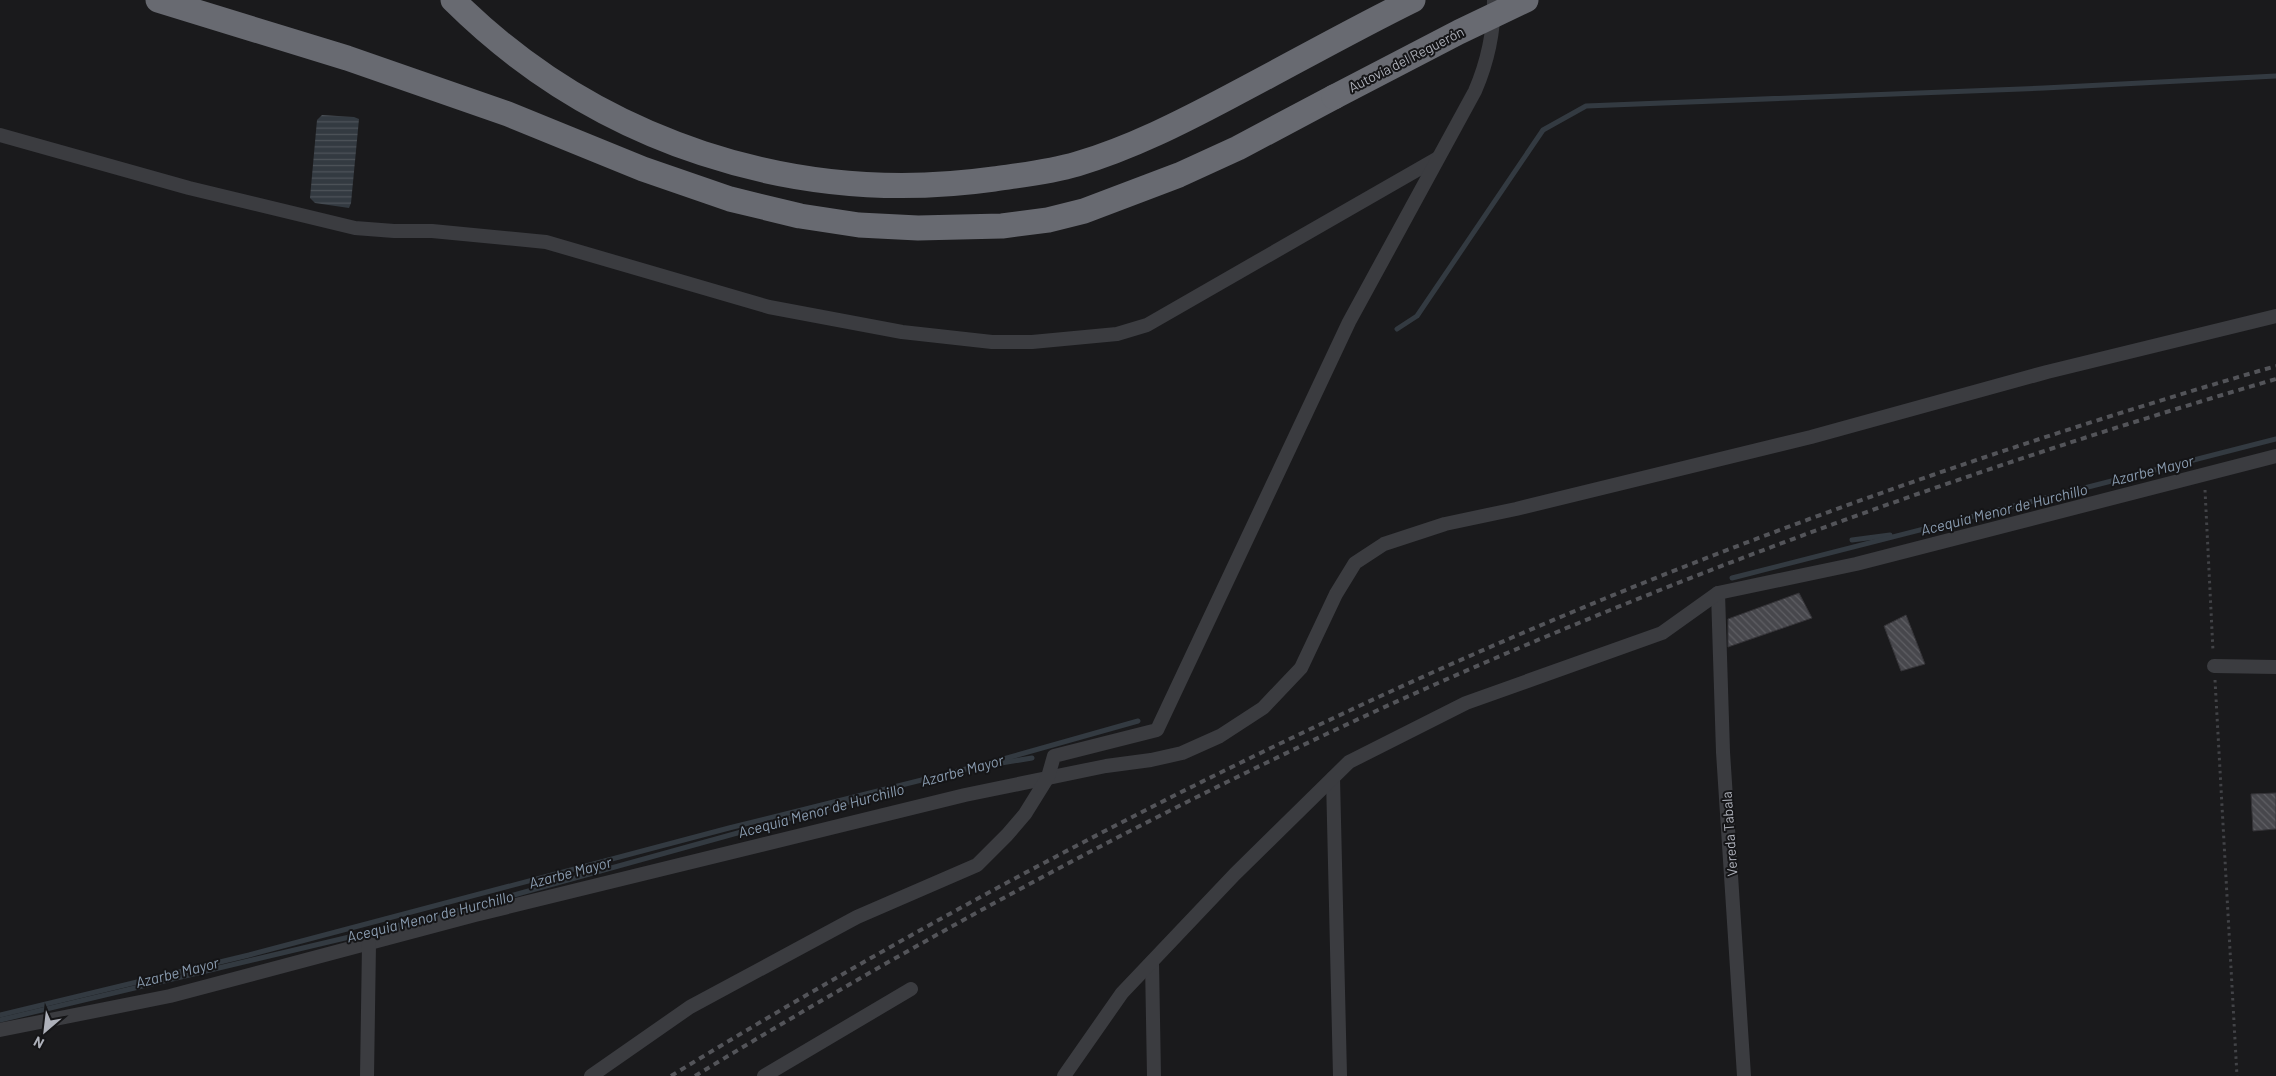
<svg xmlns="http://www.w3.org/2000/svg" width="2276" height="1076" font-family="Barlow,sans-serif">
	<defs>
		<pattern id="water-rules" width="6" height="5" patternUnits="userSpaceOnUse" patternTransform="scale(1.25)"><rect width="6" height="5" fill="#333a41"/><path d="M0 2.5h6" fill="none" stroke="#4e545a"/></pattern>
		<pattern id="building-back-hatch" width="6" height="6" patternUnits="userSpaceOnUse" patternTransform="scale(1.25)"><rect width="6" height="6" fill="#47474c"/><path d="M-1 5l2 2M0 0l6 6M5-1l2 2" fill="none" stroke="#5f5f64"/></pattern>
	</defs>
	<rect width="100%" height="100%" fill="#1a1a1c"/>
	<polygon fill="url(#water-rules)" points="322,115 354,117 359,119 351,203 349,208 315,203 310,198 317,120"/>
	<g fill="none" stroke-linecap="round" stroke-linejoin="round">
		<g stroke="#333a41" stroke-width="5">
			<polyline points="1397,329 1417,316 1543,130 1586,106 2044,88 2276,76"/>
			<polyline points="1852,540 1890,535"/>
			<polyline points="1732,578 2276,439"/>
			<polyline points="995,764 1032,758"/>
			<polyline points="0,1015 249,955 729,828 982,765 1138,721"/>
			<polyline points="0,1020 442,915 885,792"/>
		</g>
	</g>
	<g fill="url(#building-back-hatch)" stroke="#353438">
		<polygon points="1799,593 1812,618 1728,647 1728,619"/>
		<polygon points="1906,615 1925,664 1901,671 1884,626"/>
		<polygon points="2276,793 2276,829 2253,831 2251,794"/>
	</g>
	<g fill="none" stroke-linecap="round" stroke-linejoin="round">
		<g stroke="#424347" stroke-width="3" stroke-dasharray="2.5 4" stroke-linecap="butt">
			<polyline points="2205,490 2213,651"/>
			<polyline points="2215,680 2237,1076"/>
		</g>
		<g stroke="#3b3c40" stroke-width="14">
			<polyline points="0,135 189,188 355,228 394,231 432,231 546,242 769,307 902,332 992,342 1032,342 1117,334 1147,325 1438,158"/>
			<polyline points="1718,593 1723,752 1744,1076"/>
			<polyline points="2214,666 2276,667"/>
			<polyline points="1333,778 1340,1076"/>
			<polyline points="1152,962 1154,1076"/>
			<polyline points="0,1030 170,996 475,915 965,795 1106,766 1151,760 1182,753 1220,736 1263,708 1301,668 1336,594 1355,563 1384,544 1445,524 1516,509 1811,437 2047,372 2276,316"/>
			<polyline points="367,1076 369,944"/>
			<path d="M591,1076L690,1007L857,917L977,865L1007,835L1025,814L1048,777L1054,756L1157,730L1349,322L1475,91C1488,61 1494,33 1494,0"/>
			<polyline points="764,1076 911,989"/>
			<polyline points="1064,1076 1122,993 1235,874 1349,762 1466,703 1662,633 1718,593 1856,564 2276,456"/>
		</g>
		<g stroke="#686a71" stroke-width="25">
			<polyline points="158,0 347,58 508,114 643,169 730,199 800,216 859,225 918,228 1002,226 1048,220 1084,211 1179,175 1238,148 1334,97"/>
			<path d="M453,0C596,142 795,207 994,179C1022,175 1050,172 1077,164C1131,148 1182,122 1231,96C1292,64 1352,30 1413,0"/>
		</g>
		<g stroke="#535459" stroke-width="4" stroke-dasharray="6 5" stroke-linecap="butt">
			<path d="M671,1076C875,951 1084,837 1300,734C1614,583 1942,463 2276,366"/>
			<path d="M695,1076C915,942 1143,818 1378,710C1668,578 1969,469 2276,379"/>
		</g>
		<polyline stroke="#686a71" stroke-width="25" points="1334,97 1459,32 1526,0"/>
	</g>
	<g text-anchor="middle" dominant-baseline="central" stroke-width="4" stroke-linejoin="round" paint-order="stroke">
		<g font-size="14" fill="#aeb1ba" stroke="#151517">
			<text transform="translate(1406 59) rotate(-27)">Autovía del Reguerón</text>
			<text transform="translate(1729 834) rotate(-94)">Vereda Tabala</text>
		</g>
		<g font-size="15" font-style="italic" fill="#8a9cb0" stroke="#151517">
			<text transform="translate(2152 470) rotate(-14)">Azarbe Mayor</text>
			<text transform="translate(2004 509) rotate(-14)">Acequia Menor de Hurchillo</text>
			<text transform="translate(962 770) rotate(-15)">Azarbe Mayor</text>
			<text transform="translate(821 810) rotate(-15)">Acequia Menor de Hurchillo</text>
			<text transform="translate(570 872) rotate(-15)">Azarbe Mayor</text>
			<text transform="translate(430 916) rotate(-14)">Acequia Menor de Hurchillo</text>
			<text transform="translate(177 972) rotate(-14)">Azarbe Mayor</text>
		</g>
	</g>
	<g transform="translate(45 1031) rotate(208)" stroke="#151517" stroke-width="4" paint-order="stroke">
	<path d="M0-4L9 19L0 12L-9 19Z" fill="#aeb1ba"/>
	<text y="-8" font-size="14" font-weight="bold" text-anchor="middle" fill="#aeb1ba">N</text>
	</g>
</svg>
